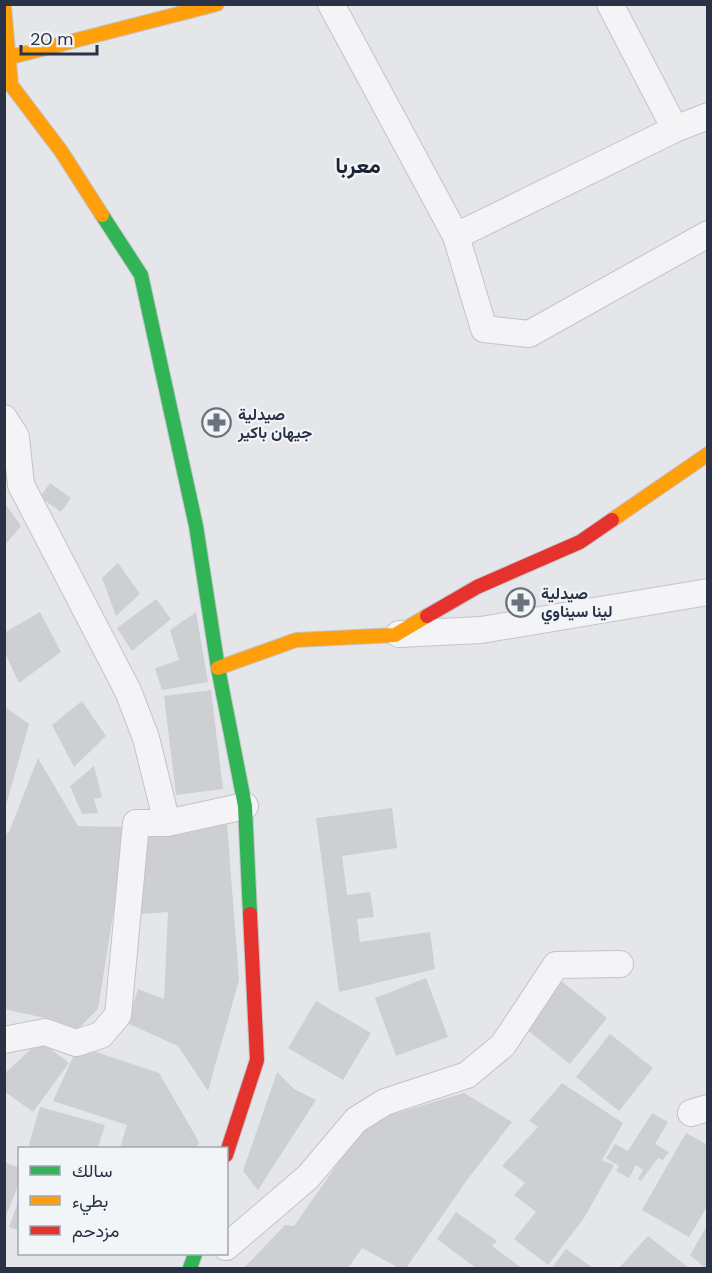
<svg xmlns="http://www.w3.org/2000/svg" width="712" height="1273" font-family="'DM Sans',Vazirmatn,sans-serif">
	<rect width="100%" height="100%" fill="#e4e6e9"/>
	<g fill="#cdcfd2">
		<polygon points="50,483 71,498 61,512 40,497"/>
		<polygon points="4,502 21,526 4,546"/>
		<polygon points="118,563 140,594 116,616 102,578"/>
		<polygon points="156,599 171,619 132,651 117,628"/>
		<polygon points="40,612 61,652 19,683 4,651 4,633"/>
		<polygon points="196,612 208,682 162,690 155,668 179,660 170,630"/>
		<polygon points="211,690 223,789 176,795 164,696"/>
		<polygon points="82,701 106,736 74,767 52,725"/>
		<polygon points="4,706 29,724 5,809 4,809"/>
		<polygon points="38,758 78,826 127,827 98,1009 78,1029 54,1020 4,1009 4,834 9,832"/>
		<polygon points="94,766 102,797 94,799 98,813 82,814 70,786"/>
		<polygon points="392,808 397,848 342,856 347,895 370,892 374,917 357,919 360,942 430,932 435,969 339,992 316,818"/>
		<polygon points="227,824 239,980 208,1091 178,1046 127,1023 138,989 164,999 168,912 140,914 145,829"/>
		<polygon points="426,978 448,1037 396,1056 375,998"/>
		<polygon points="560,980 607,1018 570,1064 522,1026"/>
		<polygon points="316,1001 371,1033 343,1080 288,1048"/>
		<polygon points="610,1034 653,1068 619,1111 576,1077"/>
		<polygon points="40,1041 69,1063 33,1112 4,1091 4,1074"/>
		<polygon points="78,1046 159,1073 199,1142 197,1148 120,1148 127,1125 53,1101"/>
		<polygon points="277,1072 294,1089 316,1100 258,1190 243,1171"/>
		<polygon points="562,1083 623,1123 602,1160 614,1165 584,1218 548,1265 514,1239 536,1212 514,1195 525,1183 502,1166 538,1127 529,1121"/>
		<polygon points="464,1093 512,1122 467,1180 406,1268 399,1268 362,1248 348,1268 244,1268 285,1225 294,1226 367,1122"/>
		<polygon points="40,1107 105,1125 98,1148 28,1148"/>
		<polygon points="652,1113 668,1122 655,1144 669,1152 663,1160 658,1158 641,1181 638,1179 643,1170 636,1165 629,1178 616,1171 619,1166 606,1158 615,1144 628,1151"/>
		<polygon points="686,1133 708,1145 708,1205 689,1237 642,1210"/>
		<polygon points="4,1162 20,1168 20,1181 5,1218"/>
		<polygon points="19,1200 20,1200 20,1231 9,1227"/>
		<polygon points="456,1212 497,1241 492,1246 522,1268 476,1268 437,1239"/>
		<polygon points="708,1224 708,1268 705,1268 690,1255"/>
		<polygon points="648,1236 689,1268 619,1268"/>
		<polygon points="566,1249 593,1268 552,1268"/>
	</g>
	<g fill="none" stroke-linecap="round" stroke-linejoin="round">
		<defs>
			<g id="street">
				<polyline points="331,4 456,236 484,329 529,334 708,234"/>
				<polyline points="610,4 675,129 708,116"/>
				<polyline points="456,236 675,129"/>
				<polyline points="4,418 16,437 21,485 128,691 146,738 167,823"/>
				<polyline points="399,634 481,630 708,592"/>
				<polyline points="4,1040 45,1032 76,1043 101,1035 118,1015 136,823 167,823 245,806"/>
				<polyline points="691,1113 708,1108"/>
				<polyline points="226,1247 308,1177 356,1120 385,1102 467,1075 503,1045 556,965 620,964"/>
			</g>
			<g id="fast">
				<polyline points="102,215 141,275 196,526 218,668 245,806 250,914"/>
				<polyline points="190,1268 195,1254"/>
			</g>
			<g id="slow">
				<polyline points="4,6 11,85 61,151 102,215"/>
				<polyline points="7,58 217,4"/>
				<polyline points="612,520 708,454"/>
				<polyline points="218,668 296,640 395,635 427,616"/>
			</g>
			<g id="jam">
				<polyline points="427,616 477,587 580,542 612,520"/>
				<polyline points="226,1155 257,1060 250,914"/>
			</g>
		</defs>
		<use href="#street" stroke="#c2c4c7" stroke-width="28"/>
		<use href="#fast" stroke="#c2c4c7" stroke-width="16"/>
		<use href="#slow" stroke="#c2c4c7" stroke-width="16"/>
		<use href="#jam" stroke="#c2c4c7" stroke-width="16"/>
		<use href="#street" stroke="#f4f4f6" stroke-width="26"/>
		<use href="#fast" stroke="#30b455" stroke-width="14"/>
		<use href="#slow" stroke="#ff9f0a" stroke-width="14"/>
		<use href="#jam" stroke="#e5322d" stroke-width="14"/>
	</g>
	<defs>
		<symbol id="pharmacy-ring" viewBox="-11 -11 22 22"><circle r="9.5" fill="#f2f5f8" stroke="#6a727e" stroke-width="1.5"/><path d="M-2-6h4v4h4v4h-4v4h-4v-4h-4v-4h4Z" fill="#6a727e"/></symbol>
	</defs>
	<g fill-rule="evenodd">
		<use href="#pharmacy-ring" x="200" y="406" width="33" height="33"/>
		<use href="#pharmacy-ring" x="504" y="586" width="33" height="33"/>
	</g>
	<g text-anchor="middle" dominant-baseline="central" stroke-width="4.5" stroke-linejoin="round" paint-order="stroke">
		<g font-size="16" font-weight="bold" fill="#293345" stroke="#f2f5f8" text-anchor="start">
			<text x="238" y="414">صيدلية<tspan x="238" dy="18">جيهان باكير</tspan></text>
			<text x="541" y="593">صيدلية<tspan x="541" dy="18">لينا سيناوي</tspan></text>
		</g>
		<g font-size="22" font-weight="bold" fill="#1b2435" stroke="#f2f5f8">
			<text x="358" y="165">معربا</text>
		</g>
	</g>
	<rect width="712" height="1273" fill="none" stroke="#293345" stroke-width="12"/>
	<rect x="18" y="1147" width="210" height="108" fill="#f2f5f8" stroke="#a2a7b0" stroke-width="1.5"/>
	<rect x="30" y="1166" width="30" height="9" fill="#30b455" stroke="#a2a7b0" stroke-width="1.5"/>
	<text x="72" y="1177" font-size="18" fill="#293345">سالك</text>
	<rect x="30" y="1196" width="30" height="9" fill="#ff9f0a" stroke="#a2a7b0" stroke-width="1.5"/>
	<text x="72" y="1207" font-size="18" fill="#293345">بطيء</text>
	<rect x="30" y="1226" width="30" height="9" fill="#e5322d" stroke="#a2a7b0" stroke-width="1.5"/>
	<text x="72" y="1237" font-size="18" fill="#293345">مزدحم</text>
	<path d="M21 45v9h76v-9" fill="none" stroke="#293345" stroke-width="3"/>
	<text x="30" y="45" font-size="18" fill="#293345" stroke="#f2f5f8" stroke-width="4.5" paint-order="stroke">20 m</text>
</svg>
